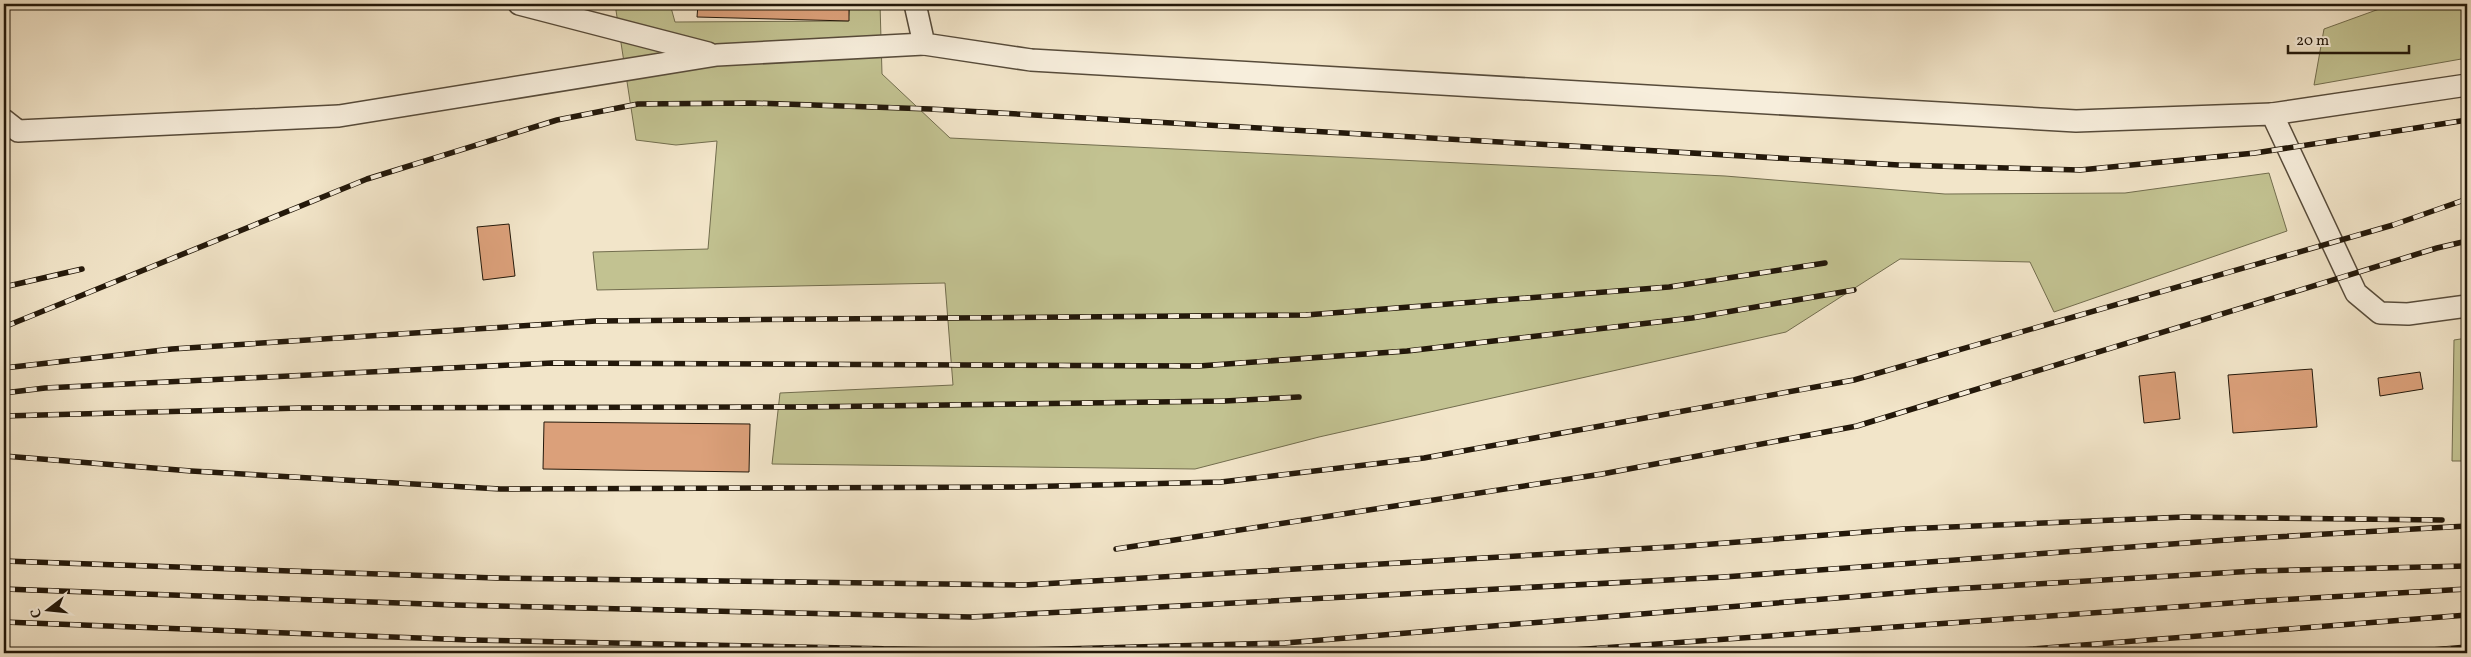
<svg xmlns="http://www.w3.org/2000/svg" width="2471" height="657" font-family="Vollkorn,serif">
	<rect width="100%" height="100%" fill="#f2e5c9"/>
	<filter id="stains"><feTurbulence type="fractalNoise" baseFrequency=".004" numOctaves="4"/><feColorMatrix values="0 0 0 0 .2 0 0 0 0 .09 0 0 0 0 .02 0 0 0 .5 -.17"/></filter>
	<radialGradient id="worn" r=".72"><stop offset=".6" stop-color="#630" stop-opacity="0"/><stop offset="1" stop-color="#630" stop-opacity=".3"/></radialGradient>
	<g fill="#c2c291" stroke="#726d4e">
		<polygon points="615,4 670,4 675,22 848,21 850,4 880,4 882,74 950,138 1725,176 1945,194 2125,193 2269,173 2287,231 2054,312 2030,262 1900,259 1786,332 1319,437 1195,469 772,464 780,393 953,385 945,283 597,290 593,252 708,249 717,141 676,145 636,140"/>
		<polygon points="2393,4 2467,4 2467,58 2314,85 2324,29"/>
		<polygon points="2467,338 2467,461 2452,461 2454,340"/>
	</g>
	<g fill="#dba07a" stroke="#23180a">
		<polygon points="698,4 849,4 849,21 697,17"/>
		<polygon points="509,224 515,276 483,280 477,227"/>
		<polygon points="2312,369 2317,427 2233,433 2228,375"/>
		<polygon points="2175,372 2180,419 2144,423 2139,376"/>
		<polygon points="2420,372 2423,389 2380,396 2378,378"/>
		<polygon points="544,422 750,424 749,472 543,469"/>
	</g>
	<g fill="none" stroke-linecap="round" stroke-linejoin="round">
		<defs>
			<g id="service">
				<polyline points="519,4 708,53"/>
				<polyline points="915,4 924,44 1031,60 2076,121 2272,114 2356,293 2380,313 2408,314 2467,306"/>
				<polyline points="2272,114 2467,85"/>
				<polyline points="4,120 18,131 339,116 717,55 924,44"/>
			</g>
		</defs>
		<use href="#service" stroke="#574b3a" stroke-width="24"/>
		<use href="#service" stroke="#f7eedc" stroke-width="21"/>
		<defs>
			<g id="rail">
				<polyline points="4,287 82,269"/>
				<polyline points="4,327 367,179 557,120 638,104 751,103 930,109 1899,165 2080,170 2255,153 2467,120"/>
				<polyline points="4,368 172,349 596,321 1306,315 1669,287 1825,263"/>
				<polyline points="4,393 45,388 552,363 1199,366 1407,351 1692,318 1854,290"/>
				<polyline points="4,416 301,408 803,407 1225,401 1299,397"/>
				<polyline points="4,456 191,471 500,489 1015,487 1221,482 1424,458 1854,380 2393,225 2467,199"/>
				<polyline points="1116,549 1602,474 1857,426 2437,248 2467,241"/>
				<polyline points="4,561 496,578 1024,585 1687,546 1903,529 2184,517 2442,520"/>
				<polyline points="4,589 455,605 971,617 1724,577 2240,539 2467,526"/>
				<polyline points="4,622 471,640 993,651 1285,643 1935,590 2255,571 2467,566"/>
				<polyline points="1531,653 2259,601 2467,589"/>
				<polyline points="1982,653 2467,615"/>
				<polyline points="2396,653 2467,647"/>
			</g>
		</defs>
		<use href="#rail" stroke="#23180a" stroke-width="5.5"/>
		<use href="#rail" stroke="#f7eedc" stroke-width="4" stroke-dasharray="11" stroke-linecap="butt"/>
	</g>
	<rect width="2471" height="657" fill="none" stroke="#f2e5c9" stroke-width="20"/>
	<rect x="5" y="5" width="2461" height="647" fill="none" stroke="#23180a" stroke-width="2.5"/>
	<rect x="10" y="10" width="2451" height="637" fill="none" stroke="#23180a"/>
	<g transform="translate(48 610) rotate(254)" stroke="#f7eedc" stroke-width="4" paint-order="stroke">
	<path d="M0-4L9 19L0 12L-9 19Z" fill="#23180a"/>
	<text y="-8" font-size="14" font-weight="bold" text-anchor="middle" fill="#23180a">С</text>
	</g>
	<path d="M2288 45v8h121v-8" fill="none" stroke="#23180a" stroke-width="2.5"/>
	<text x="2296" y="45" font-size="15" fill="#23180a" stroke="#f7eedc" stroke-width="4" paint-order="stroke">20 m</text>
	<rect width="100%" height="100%" filter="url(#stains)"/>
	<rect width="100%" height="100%" fill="url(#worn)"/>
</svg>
